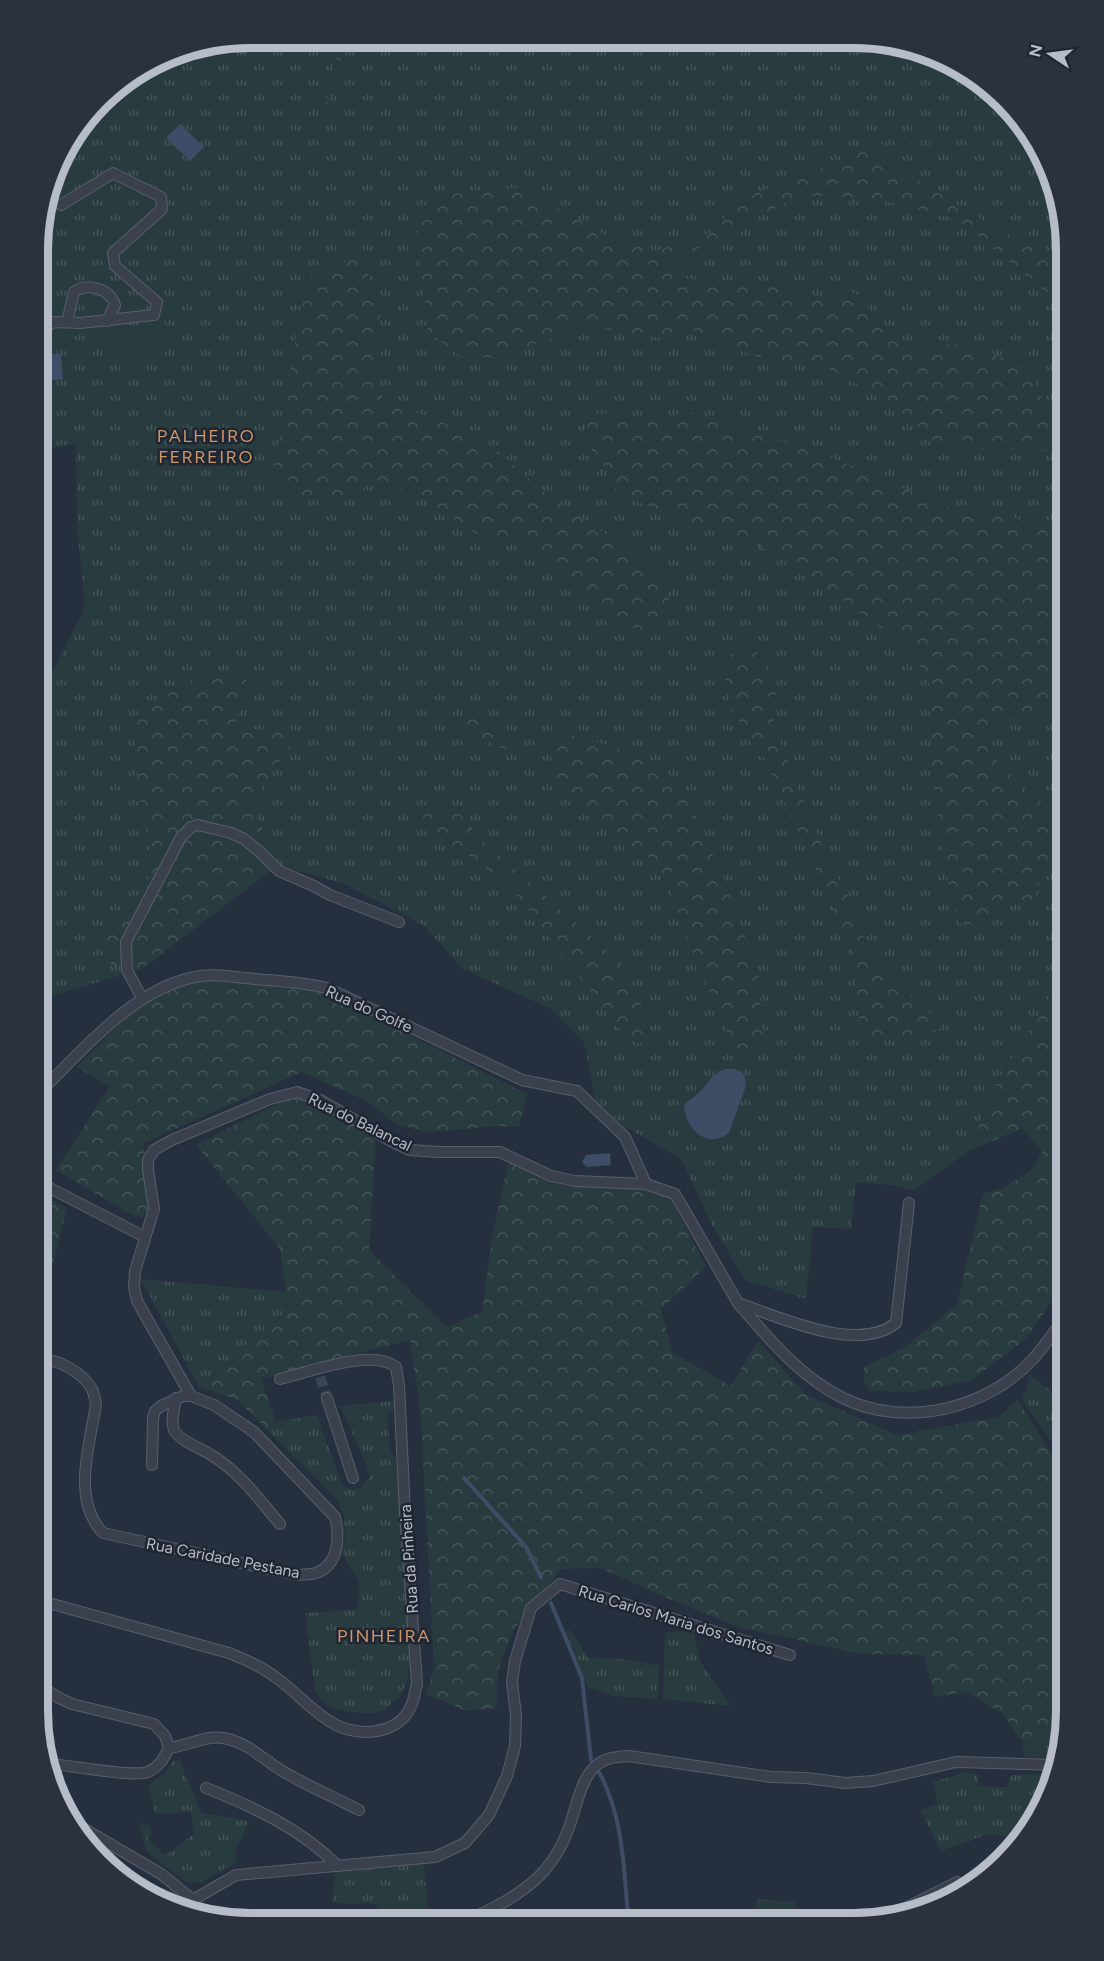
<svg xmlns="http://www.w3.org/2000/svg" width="1104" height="1961" font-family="Figtree,sans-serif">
	<defs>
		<pattern id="grass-tufts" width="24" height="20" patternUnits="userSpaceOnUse" patternTransform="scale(1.5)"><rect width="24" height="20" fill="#283b3e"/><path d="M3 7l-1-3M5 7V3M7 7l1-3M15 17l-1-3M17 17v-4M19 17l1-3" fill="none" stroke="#455558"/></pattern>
		<pattern id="forest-crowns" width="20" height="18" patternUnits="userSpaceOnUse" patternTransform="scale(1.5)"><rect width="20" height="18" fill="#283b3e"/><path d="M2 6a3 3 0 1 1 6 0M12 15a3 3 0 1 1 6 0" fill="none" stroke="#455558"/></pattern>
	</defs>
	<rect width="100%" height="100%" fill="#262f3d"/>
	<g fill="url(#grass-tufts)">
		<polygon points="250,38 895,42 994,90 1055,181 1066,250 1066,965 1053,992 994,1087 970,1150 913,1191 893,1185 856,1183 851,1229 813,1227 806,1299 745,1280 712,1225 681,1159 624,1126 595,1099 584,1042 551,1009 463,969 423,925 342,883 277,865 142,969 38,1000 39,700 85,606 77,525 76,444 39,449 39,222 60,155 109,90 169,54"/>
		<polygon points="141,1279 285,1292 288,1310 199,1387"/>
		<polygon points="1030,1375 1066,1402 1066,1463 1022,1400"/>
		<polygon points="395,1401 396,1407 388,1413 390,1452 396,1457 410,1661 407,1681 400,1697 380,1713 357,1713 333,1708 321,1701 315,1690 305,1613 358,1610 359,1581 342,1555 345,1541 344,1516 338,1500 270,1433 277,1428 275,1422 317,1415 342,1485 349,1489 360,1488 370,1477 364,1459 340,1406"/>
		<polygon points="693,1630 700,1661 731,1706 663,1699 665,1633"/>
		<polygon points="571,1631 588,1658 622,1659 659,1666 657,1699 614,1696 588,1687 565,1631"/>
		<polygon points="1066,1723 1059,1756 1025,1758 1022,1742"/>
		<polygon points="179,1760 202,1813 234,1818 249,1822 235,1852 237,1862 202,1882 186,1882 146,1851 139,1823 149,1825 152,1832 147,1838 165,1856 194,1834 191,1812 155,1814 148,1785 165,1773 172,1762"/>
		<polygon points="966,1772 978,1775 978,1786 1007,1787 1011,1775 1055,1773 1050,1792 1024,1839 989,1834 941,1851 920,1810 938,1804 933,1782"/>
		<polygon points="424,1864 429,1922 376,1922 377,1904 332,1903 335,1872"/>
		<polygon points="757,1899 796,1902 794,1923 753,1923"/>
	</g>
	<g fill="url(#forest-crowns)">
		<polygon points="345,38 350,38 342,55 322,126 333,68"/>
		<polygon points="886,141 876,155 1011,237 1066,264 1066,306 1048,294 958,219 869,197 801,196 752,220 721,241 702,246 680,259 674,270 680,278 743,283 758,282 781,287 807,299 834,296 848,290 858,295 894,339 911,350 951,344 978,348 1014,362 1032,376 1044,404 1058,427 1066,429 1066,453 1033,449 968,450 939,445 887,400 826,368 754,356 685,327 670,338 627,336 588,322 548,340 495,358 461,357 428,332 417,228 451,194 523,187 604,235 656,251 709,234 742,199 886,141 1034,150 1036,152 1018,152"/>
		<path d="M361,255L381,309L373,373L384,401L440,421L498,451L549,497L658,568L674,612L650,638L615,617L553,562L522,538L480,536L417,495L378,481C330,504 317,509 271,479L287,402L296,334L308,279Z"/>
		<polygon points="685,410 833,458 959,512 1006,515 1048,530 1066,540 1066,708 1057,713 991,723 983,735 990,754 1017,781 1041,802 1066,814 1066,879 1050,872 1038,885 1035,904 1010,900 997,906 989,927 961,924 950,894 932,777 929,681 905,643 869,620 801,570 753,542 723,530 684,520 618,494 608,470 582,438 589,413 619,414 660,424"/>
		<polygon points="737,647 756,651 776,686 774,722 795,782 828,859 851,901 873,963 943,1026 925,1039 853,1038 860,1015 847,937 757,743 732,713 722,663"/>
		<path d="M207,673H231L250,682L249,698L237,717L234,731L266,729L298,737L265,781L252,805L278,865L142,969L107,963L99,948L112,927L129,919L141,911L148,879L150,850L140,798L132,724C158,697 173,688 207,673Z"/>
		<path d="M472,711H476C492,720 511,731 516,750L497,748L469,728L465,716Z"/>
		<polygon points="560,732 635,753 684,795 724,878 758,973 763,1037 747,1049 734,1048 684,933 672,893 648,856 612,833 558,784 550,753"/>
		<polygon points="440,804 459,812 483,841 627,968 650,1030 640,1045 621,1031 509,885 428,828 421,812"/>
		<polygon points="1066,965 1066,1281 1026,1339 972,1380 913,1392 869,1391 864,1381 864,1367 905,1347 957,1304 983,1194 1003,1188 1031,1170 1042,1152 1023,1129 970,1150 994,1087 1053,992"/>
		<polygon points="200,980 322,991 527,1094 519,1127 497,1126 429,1132 398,1125 364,1100 302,1072 144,1143 148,1209 143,1217 132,1215 56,1170 110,1086 76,1067 141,1003"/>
		<polygon points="298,1093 376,1135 369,1250 446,1327 482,1312 492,1237 508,1163 546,1181 567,1186 641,1185 669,1195 706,1267 661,1309 672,1352 731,1386 758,1341 806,1395 897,1435 999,1417 1018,1399 1059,1467 1066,1474 1066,1723 1022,1742 1003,1714 967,1692 935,1697 924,1655 860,1654 738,1627 660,1595 601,1568 561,1569 514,1629 498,1670 497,1708 466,1711 426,1694 434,1669 421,1418 410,1340 261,1379 278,1428 270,1433 238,1400 199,1387 288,1310 280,1249 196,1145"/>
		<polygon points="38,1192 67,1208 48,1285 38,1285"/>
	</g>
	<polygon fill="#283b3e" points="166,323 164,355 104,359 104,329"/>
	<g fill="#3c4d65">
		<polygon points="180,124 204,147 190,161 166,138"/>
		<polygon points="49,354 61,354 63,379 51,381"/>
		<path d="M726,1069H735L744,1074L746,1086L729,1133C707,1150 685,1129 684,1105C690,1099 698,1095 703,1088C712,1079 712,1073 726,1069Z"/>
		<polygon points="610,1153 611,1165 587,1167 582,1162 586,1155"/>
	</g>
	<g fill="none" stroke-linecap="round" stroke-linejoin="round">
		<g stroke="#3c4d65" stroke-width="4">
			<polyline points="464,1478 526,1547 541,1577"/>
			<polyline points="551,1603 582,1678 591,1760"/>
			<path d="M599,1772C623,1816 624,1868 628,1917"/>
		</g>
		<polyline stroke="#3c4452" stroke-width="10" stroke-dasharray="10 5" stroke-linecap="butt" points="320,1377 327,1398"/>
		<defs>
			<g id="minor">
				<path d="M67,322L74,292C87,282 110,289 115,305L107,321"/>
				<polyline points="39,330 54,322 80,323 154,315 157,302 115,266 113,253 162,209 161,197 113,173 61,205"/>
				<polyline points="142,998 127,970 126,942 181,837 191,827 198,825 231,833 244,839 260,852 279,871 314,886 330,895 399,922"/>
				<path d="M38,1094C82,1051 133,989 195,977C214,973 235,977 255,979C279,981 303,982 327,988L522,1080L577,1091L625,1137L646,1184"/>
				<polyline points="38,1182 145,1237"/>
				<path d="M738,1303C769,1339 800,1377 843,1398C905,1429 987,1409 1033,1359C1045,1345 1056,1330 1066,1315"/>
				<path d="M38,1360C56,1357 83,1373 92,1389C94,1394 95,1399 96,1404C90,1445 71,1499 103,1533L297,1575C303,1574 310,1575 316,1573C339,1565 340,1537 335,1517L254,1432L214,1405L191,1396H183L161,1406L155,1411L153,1418L152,1465"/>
				<path d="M191,1396L137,1301L134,1287L135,1271L154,1209L148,1170V1160L154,1150L172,1140L270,1099L297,1092L322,1101L391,1141L410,1150L439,1152H500L551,1176L575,1181L646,1184L675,1194L738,1303C779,1317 858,1354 896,1323L909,1203"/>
				<path d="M176,1398C175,1407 170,1421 174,1430C180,1441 198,1447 208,1453C238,1470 258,1498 280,1524"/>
				<polyline points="327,1398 353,1478"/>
				<path d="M38,1502C44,1476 44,1436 38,1410"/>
				<path d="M38,1600L229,1653C246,1660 263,1667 278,1679C296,1692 312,1711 331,1722C356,1738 398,1736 411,1706C414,1700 415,1691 417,1684L405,1513L399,1385L396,1367C372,1348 309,1372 280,1379"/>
				<path d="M38,1679L48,1691L59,1698L72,1704L154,1724L165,1736L169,1748C164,1758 159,1767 148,1772C131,1778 68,1764 46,1764"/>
				<path d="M169,1748C187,1746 206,1735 223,1738C246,1741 265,1761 284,1772C308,1786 334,1797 359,1810"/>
				<path d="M206,1788C254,1807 301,1829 338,1866"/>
				<polyline points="69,1820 161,1874 193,1900 192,1909"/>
				<polyline points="193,1900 236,1875 435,1857 465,1843 489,1815 507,1776 515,1746 516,1715 512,1682 515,1661 531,1608 560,1584 790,1655"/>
				<polyline points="883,1919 957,1882"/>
				<path d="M464,1922C492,1909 524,1894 545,1870C554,1859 563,1844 568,1830C576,1811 580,1777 598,1764C607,1757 618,1757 629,1756L771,1777L806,1778L845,1783L873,1781L956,1762L1057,1765"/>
			</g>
		</defs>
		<use href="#minor" stroke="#585f6b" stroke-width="12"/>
		<use href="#minor" stroke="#3a414d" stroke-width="10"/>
	</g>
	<g text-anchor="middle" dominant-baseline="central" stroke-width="5" stroke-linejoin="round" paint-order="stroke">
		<g font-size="16" fill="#b6bdc8" stroke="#1f2632">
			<text transform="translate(369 1009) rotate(24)">Rua do Golfe</text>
			<text transform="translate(360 1122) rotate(26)">Rua do Balancal</text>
			<text transform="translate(223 1558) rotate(11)">Rua Caridade Pestana</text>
			<text transform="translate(409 1559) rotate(-94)">Rua da Pinheira</text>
			<text transform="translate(676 1620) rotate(17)">Rua Carlos Maria dos Santos</text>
		</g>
		<g font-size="18" letter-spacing="1.5" fill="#ce976b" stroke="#1f2632">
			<text x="206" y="436">PALHEIRO<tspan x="206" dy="21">FERREIRO</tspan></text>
			<text x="384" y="1636">PINHEIRA</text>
		</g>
	</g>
	<path d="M0 0H1104V1961H0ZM250 48H854A202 202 0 0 1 1056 250V1711A202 202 0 0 1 854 1913H250A202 202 0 0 1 48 1711V250A202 202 0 0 1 250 48Z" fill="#2b323e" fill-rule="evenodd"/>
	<path fill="none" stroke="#b6bdc8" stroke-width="8" d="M250 48H854A202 202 0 0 1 1056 250V1711A202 202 0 0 1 854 1913H250A202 202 0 0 1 48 1711V250A202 202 0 0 1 250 48Z"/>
	<g transform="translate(1050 54) rotate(283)" stroke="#1f2632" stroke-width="4.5" paint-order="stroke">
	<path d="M0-4.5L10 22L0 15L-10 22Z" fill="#b6bdc8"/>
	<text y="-9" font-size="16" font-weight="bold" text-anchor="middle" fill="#b6bdc8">N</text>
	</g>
</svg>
